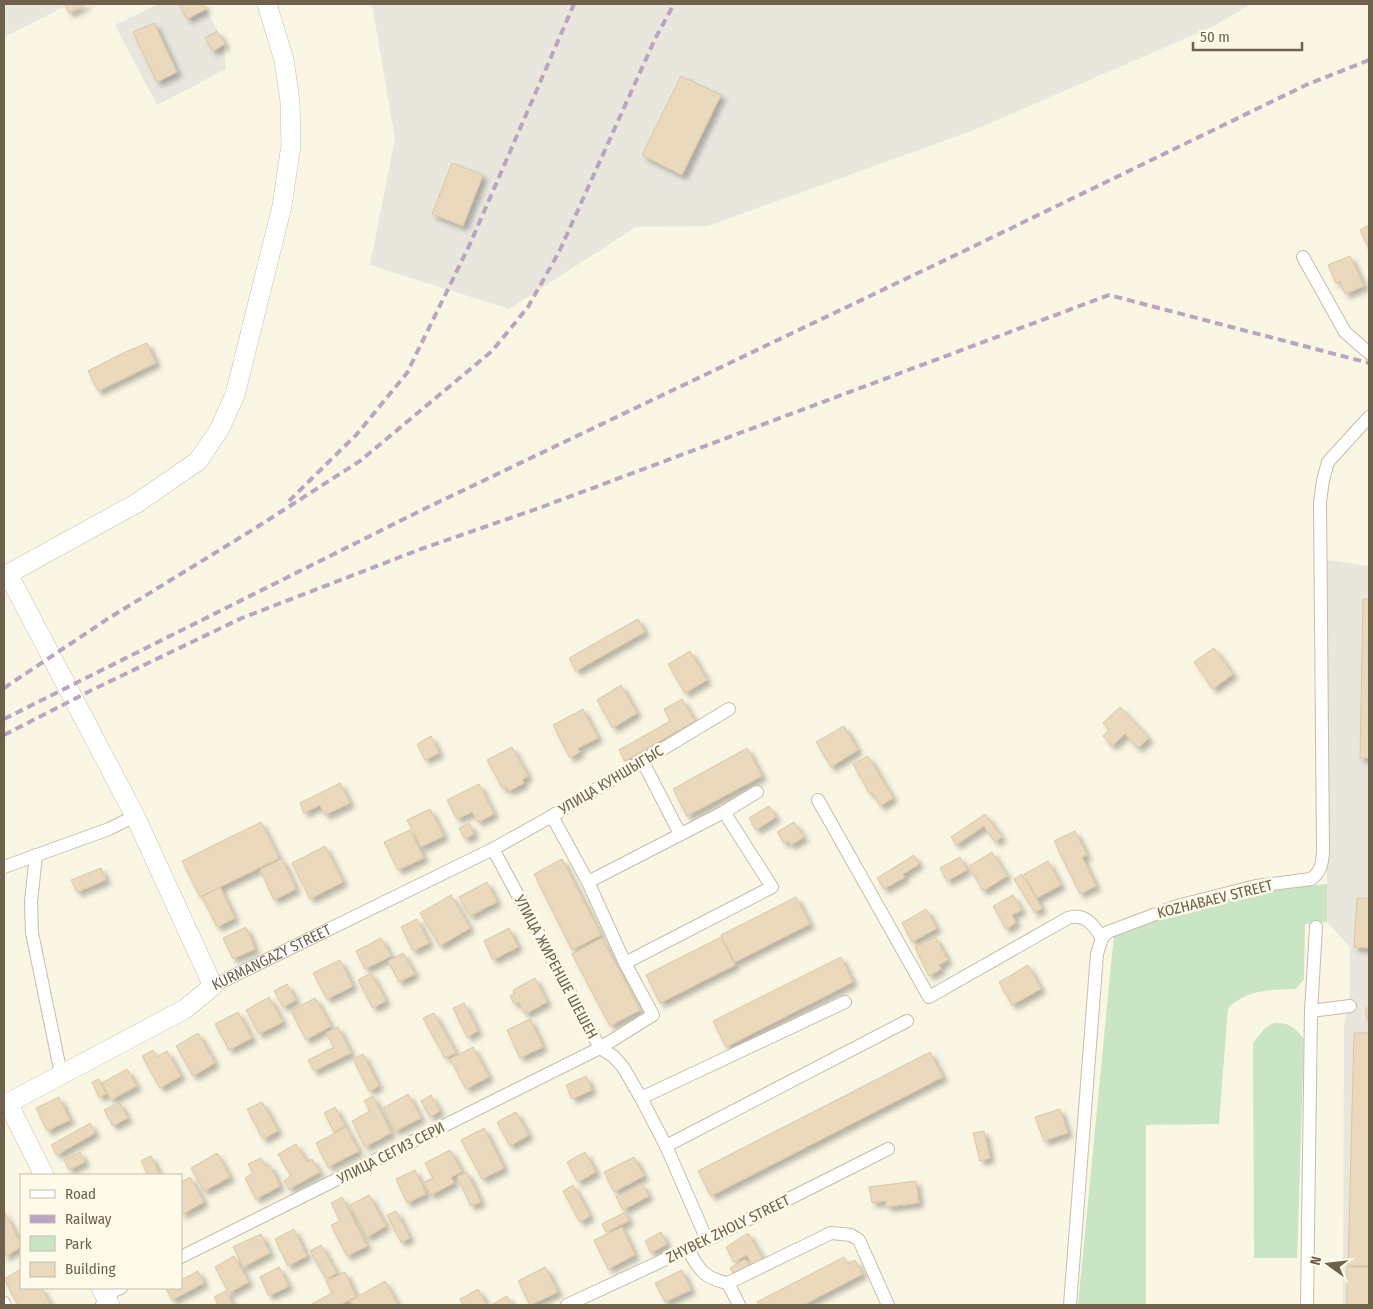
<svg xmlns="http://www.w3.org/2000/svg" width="1373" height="1309" font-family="'Fira Sans Condensed',sans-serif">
	<defs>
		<filter id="shadow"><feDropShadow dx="4.5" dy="4.5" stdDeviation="2.5" flood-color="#0004"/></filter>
	</defs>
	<rect width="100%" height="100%" fill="#faf6e4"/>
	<g fill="#e9e6de">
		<polygon points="4,4 69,4 4,37"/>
		<polygon points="158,4 203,4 223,41 226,69 157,105 115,25"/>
		<polygon points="372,4 1251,4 1214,26 974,130 708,226 636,227 509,309 370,265 395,139"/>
		<polygon points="1327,560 1369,566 1369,1305 1343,1305 1344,1025 1350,992 1350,947 1327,922"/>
	</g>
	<g fill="#c9e5c4">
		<path d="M1327,884V922L1305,924L1304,979L1296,989C1270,990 1248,989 1228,1008L1219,1124L1146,1125V1305H1078L1114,934L1247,891Z"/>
		<path d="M1274,1023C1290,1022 1295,1028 1304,1039L1297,1258H1254L1253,1043L1265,1028Z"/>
	</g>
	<g fill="#ead9bc" stroke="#ddc6a0" filter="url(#shadow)">
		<polygon points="64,4 87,4 69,13"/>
		<polygon points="179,4 203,4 206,9 187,19"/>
		<polygon points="154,23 177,72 157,82 133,32"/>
		<polygon points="217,31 225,44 213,51 205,38"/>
		<polygon points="681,76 721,95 682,175 642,155"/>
		<polygon points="452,163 483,175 463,226 432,214"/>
		<polygon points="1369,225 1369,249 1360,230"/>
		<polygon points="1350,256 1364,286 1345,294 1340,281 1336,283 1328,265"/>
		<polygon points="147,343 156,363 98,391 88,371 123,353"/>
		<polygon points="1363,599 1369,599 1369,758 1360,758"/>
		<polygon points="638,619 645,632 576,671 569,658"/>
		<polygon points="1214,648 1233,674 1213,689 1194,662"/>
		<polygon points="690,651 707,680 685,693 668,664"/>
		<polygon points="621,685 637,713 613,728 597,700"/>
		<polygon points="682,699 695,721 625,761 619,750 670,721 664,709"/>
		<polygon points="1120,707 1149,738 1138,748 1125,734 1112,746 1103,736 1109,730 1103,723"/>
		<polygon points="583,709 598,738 578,748 580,752 570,758 553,725"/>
		<polygon points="844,726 858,750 831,767 816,742"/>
		<polygon points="431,736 439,753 425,760 417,744"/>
		<polygon points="512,747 528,776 522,780 524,783 509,791 507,787 503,789 487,760"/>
		<polygon points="747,748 762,776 687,816 673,789"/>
		<polygon points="868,756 893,798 880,806 873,793 870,794 853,764"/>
		<polygon points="340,783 350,803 325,815 320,805 304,813 300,803"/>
		<polygon points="479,784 494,814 478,822 472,812 457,819 447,800"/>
		<polygon points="769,806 776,817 756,830 749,818"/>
		<polygon points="430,809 444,836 421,847 407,820"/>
		<polygon points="985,814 1002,837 995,842 984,826 956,845 951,837"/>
		<polygon points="261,822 279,858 200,897 182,861"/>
		<polygon points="794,822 804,837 791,845 788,841 784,843 777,832"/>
		<polygon points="469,823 474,834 465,839 459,828"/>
		<polygon points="410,830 424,858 398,870 384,842"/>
		<polygon points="1075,831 1087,855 1082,857 1096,886 1080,894 1054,841"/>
		<polygon points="325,846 343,882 310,899 292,863"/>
		<polygon points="992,852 1007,876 983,891 969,866"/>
		<polygon points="914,855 919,864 903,874 905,877 884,889 877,878"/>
		<polygon points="960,857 967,870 947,881 940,868"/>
		<polygon points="282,859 296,889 274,900 260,870"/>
		<polygon points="562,859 601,935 572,950 534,874"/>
		<polygon points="1048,861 1061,885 1037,898 1024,874"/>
		<polygon points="101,868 106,880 77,892 71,880"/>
		<polygon points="1022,874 1042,908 1035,913 1014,879"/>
		<polygon points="487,882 497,902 470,916 459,897"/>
		<polygon points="220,887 235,918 217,927 202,897"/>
		<polygon points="451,895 470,928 440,946 420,913"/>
		<polygon points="1013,895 1022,910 1012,915 1016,923 1006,929 993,906"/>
		<polygon points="796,897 810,924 735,962 721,935"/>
		<polygon points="1357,898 1369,899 1369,948 1354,947"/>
		<polygon points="926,909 937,928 912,942 902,923"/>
		<polygon points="417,919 429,943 413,951 401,927"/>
		<polygon points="246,927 255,949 233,959 223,938"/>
		<polygon points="509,928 518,947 493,960 484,941"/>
		<polygon points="721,937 735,965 660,1003 646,975"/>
		<polygon points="935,937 948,960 939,965 941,969 929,976 915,948"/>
		<polygon points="381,938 391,956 365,969 356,951"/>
		<polygon points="602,938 640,1010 610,1026 572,954"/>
		<polygon points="403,953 415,974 399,982 388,961"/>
		<polygon points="841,957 853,982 726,1047 713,1021"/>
		<polygon points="340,960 353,986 327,999 313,973"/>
		<polygon points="1028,965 1041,989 1012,1005 999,982"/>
		<polygon points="371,973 386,1001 373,1008 358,980"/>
		<polygon points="535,978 547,1002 525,1014 519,1002 514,1004 510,996 514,994 513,990"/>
		<polygon points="287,984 296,1000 283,1007 274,991"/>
		<polygon points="269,997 283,1022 259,1034 246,1010"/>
		<polygon points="315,998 331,1026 306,1040 291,1011"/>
		<polygon points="464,1003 478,1031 467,1037 453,1008"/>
		<rect x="1366" y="1008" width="3" height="10"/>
		<polygon points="238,1012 252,1038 229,1050 215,1024"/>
		<polygon points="434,1013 456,1053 445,1058 423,1018"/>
		<polygon points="530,1019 543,1047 520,1058 507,1030"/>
		<polygon points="338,1027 351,1053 314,1071 308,1060 334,1047 326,1033"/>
		<polygon points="198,1033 215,1063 193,1076 176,1046"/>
		<polygon points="1354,1033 1369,1033 1369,1266 1348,1266"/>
		<polygon points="473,1047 489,1077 466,1089 450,1059"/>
		<polygon points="153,1050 157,1057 167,1051 181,1076 160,1088 142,1056"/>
		<polygon points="930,1052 943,1077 711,1196 698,1171"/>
		<polygon points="363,1054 379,1086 369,1091 353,1059"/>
		<polygon points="127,1069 137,1086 111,1100 102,1083"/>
		<polygon points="586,1076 592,1090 572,1099 566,1085"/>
		<polygon points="99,1079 106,1094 99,1097 92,1082"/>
		<polygon points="408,1094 421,1118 395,1131 383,1108"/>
		<polygon points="431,1095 440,1111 430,1117 421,1101"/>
		<polygon points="373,1096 391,1133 365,1147 352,1121 370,1111 364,1101"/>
		<polygon points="59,1097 70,1120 47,1131 36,1108"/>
		<polygon points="119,1102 128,1118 113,1126 104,1110"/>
		<polygon points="262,1102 278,1131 263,1139 247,1109"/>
		<polygon points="335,1107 345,1126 334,1132 324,1113"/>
		<polygon points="1060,1109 1068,1133 1044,1141 1035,1117"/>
		<polygon points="516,1112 529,1135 510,1146 497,1122"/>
		<polygon points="90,1123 95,1133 57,1155 51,1145"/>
		<polygon points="346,1127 359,1151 328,1167 316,1143"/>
		<polygon points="484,1128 504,1168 482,1179 461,1140"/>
		<polygon points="984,1131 990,1158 980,1161 973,1133"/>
		<polygon points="296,1144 307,1162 312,1159 320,1172 289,1189 284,1181 291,1176 278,1154"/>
		<polygon points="450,1150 462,1172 451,1177 454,1183 431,1195 424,1182 433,1178 425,1163"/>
		<polygon points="80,1152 85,1162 69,1170 64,1160"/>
		<polygon points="585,1152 596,1172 578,1182 567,1162"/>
		<polygon points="217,1153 230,1177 204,1191 191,1168"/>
		<polygon points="151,1156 160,1175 148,1175 141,1161"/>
		<polygon points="634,1157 644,1176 614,1192 604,1172"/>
		<polygon points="261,1158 266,1167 270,1165 280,1186 256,1199 245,1178 253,1173 248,1164"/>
		<polygon points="415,1170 426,1194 407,1203 396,1179"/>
		<polygon points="467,1172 481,1202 471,1206 457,1177"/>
		<polygon points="190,1177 204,1202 181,1215 181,1182"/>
		<polygon points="916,1181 919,1203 886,1207 886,1201 872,1203 869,1187"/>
		<polygon points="642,1184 649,1196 623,1210 616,1197"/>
		<polygon points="573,1185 590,1216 580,1222 563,1191"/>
		<polygon points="369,1195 386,1226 367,1237 350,1205"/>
		<polygon points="342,1197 367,1246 347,1256 331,1225 340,1221 331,1203"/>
		<polygon points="4,1211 21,1244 21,1247 4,1257"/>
		<polygon points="396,1211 410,1238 401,1242 387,1215"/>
		<polygon points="625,1212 629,1221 606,1232 602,1224"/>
		<polygon points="622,1227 635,1255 608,1269 594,1240"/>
		<polygon points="294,1229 307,1256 288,1266 275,1239"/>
		<polygon points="661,1232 667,1244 651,1253 645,1241"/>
		<polygon points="748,1233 764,1261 753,1267 747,1255 734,1262 726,1247"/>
		<polygon points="261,1234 270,1253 243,1267 233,1247"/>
		<polygon points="321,1245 337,1273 326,1279 310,1251"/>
		<polygon points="234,1256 249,1282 229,1293 215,1267"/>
		<polygon points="844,1257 848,1264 855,1260 863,1274 803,1305 759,1305 757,1302"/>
		<polygon points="745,1259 750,1267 735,1276 730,1268"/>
		<polygon points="279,1267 289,1286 269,1296 260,1277"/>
		<polygon points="545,1267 558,1292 530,1305 518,1281"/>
		<rect x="1347" y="1267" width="22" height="38"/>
		<polygon points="21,1269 21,1288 41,1288 51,1305 18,1305 4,1279"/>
		<polygon points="682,1270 691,1290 665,1302 655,1283"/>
		<polygon points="198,1271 204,1283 172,1300 166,1288 181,1288 181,1280"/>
		<polygon points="345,1272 356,1297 339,1305 310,1305 332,1293 326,1281"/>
		<polygon points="385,1281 398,1305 353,1305 350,1301"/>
		<polygon points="478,1289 487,1305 463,1305 460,1299"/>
		<polygon points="226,1291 233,1305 218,1305 214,1297"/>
		<polygon points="507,1296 512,1305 491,1305"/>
	</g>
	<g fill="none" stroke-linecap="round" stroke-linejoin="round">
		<defs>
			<g id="minor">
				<polyline points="1303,257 1345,332 1369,353"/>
				<polyline points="643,762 680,834"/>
				<path d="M818,800L929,997L1068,918C1085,913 1093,924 1102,938"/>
				<polyline points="493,849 600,1048 613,1056 623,1067 641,1098 666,1146 707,1240"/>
				<polyline points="36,855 31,902 32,933 61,1074"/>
				<polyline points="4,867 109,829 135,816"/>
				<polyline points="588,882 724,812 757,792"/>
				<polyline points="625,963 772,887 724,812"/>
				<path id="s1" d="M213,986L493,849L552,816L729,709"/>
				<polyline points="1311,1011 1350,1006"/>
				<polyline points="641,1098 845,1002"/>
				<polyline points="666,1146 907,1021"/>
				<path d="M688,1249C698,1269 705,1279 728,1283L831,1233L851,1235L859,1240L888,1305"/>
				<polyline points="181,1257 600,1048 653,1015 625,963 588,882 552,816"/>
				<polyline points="728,1283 739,1305"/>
				<polyline points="4,1303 5,1305"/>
				<polyline points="102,1304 115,1290 121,1288"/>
				<polyline points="567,1305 707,1240 888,1149"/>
				<path d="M1070,1305L1097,954L1102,938L1108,932L1177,906L1256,886L1311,879C1321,872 1322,864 1323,852L1320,502L1323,480L1328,462L1369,417"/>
				<polyline points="1307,1305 1311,1011 1316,927"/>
			</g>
			<g id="secondary">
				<polyline points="44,1175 8,1103 185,1009 213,986 135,816 8,574 137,503 198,461 219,430 235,395 282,206 291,145 290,101 284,60 267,4"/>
				<polyline points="101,1288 110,1305"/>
			</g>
		</defs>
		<use href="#minor" stroke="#c7bda9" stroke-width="14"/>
		<use href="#secondary" stroke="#c9bfa7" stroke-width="20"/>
		<use href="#minor" stroke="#fff" stroke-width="12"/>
		<use href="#secondary" stroke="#fff" stroke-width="19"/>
		<g stroke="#bba4c1" stroke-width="4" stroke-dasharray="8 5" stroke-linecap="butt">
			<polyline points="289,501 357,434 407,373 470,244 574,4"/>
			<polyline points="4,688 109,618 254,529 360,461 492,351 528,307 559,252 655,39 674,4"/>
			<polyline points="4,719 422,510 964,251 1306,85 1369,60"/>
			<polyline points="4,735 92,690 242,618 421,549 542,507 1109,295 1369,363"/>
		</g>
	</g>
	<g text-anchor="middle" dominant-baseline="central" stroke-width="5" stroke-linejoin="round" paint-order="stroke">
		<g font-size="15" fill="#6f614c" stroke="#fdfae9">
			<text transform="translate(611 780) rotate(-31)">УЛИЦА КУНШЫГЫС</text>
			<text transform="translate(1215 899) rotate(-14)">KOZHABAEV STREET</text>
			<text stroke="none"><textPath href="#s1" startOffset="65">KURMANGAZY STREET</textPath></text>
			<text transform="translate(556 967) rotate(62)">УЛИЦА ЖИРЕНШЕ ШЕШЕН</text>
			<text transform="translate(391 1153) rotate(-27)">УЛИЦА СЕГИЗ СЕРИ</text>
			<text transform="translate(728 1229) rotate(-26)">ZHYBEK ZHOLY STREET</text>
		</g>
	</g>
	<rect width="1373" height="1309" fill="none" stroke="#6f614c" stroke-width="10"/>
	<rect x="20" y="1174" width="162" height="115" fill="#fdfae9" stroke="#c4bdaa"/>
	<rect x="30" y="1190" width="25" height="8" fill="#ffffff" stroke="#c4bdaa"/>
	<text x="65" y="1199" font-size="15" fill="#6f614c">Road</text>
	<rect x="30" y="1215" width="25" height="8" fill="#bba4c1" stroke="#c4bdaa"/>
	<text x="65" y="1224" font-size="15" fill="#6f614c">Railway</text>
	<rect x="30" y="1236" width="25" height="15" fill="#c9e5c4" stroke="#c4bdaa"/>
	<text x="65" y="1249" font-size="15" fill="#6f614c">Park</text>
	<rect x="30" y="1262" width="25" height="15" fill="#ead9bc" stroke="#c4bdaa"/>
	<text x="65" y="1274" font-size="15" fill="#6f614c">Building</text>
	<g transform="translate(1328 1264) rotate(285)" stroke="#fdfae9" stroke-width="4" paint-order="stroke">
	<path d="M0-4L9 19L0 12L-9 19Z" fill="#6f614c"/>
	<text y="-8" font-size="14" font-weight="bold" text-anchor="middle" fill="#6f614c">N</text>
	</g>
	<path d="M1193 42v8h109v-8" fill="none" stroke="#6f614c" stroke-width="2.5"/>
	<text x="1200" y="42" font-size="15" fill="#6f614c" stroke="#fdfae9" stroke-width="4" paint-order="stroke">50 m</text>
</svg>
